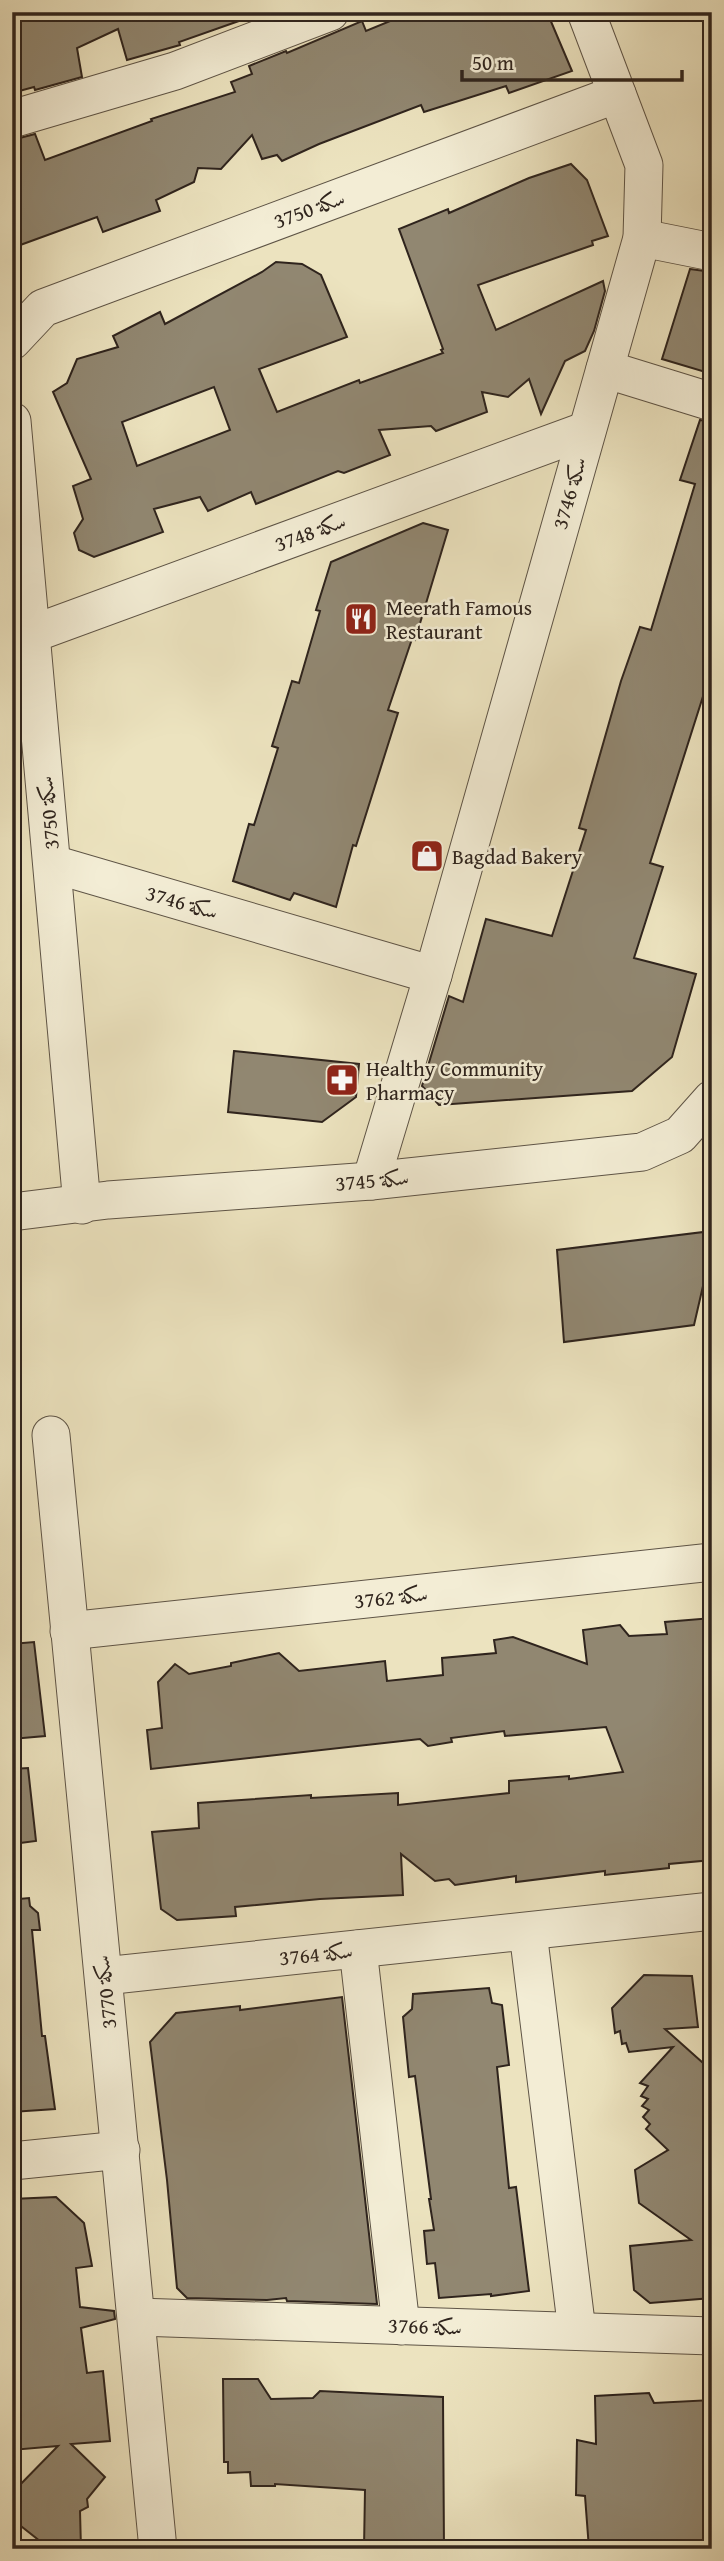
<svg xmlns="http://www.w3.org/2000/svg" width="724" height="2561" font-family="'Gentium Book Plus',Amiri,serif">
	<rect width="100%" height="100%" fill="#ece3bf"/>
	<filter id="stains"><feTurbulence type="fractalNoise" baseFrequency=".00286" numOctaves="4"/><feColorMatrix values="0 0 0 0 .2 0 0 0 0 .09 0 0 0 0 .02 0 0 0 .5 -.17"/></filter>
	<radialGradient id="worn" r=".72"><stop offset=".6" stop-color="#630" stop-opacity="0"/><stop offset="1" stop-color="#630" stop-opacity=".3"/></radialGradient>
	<g fill="#918771" stroke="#2f241d" stroke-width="2" fill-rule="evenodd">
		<polygon points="12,12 252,12 253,16 179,42 180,45 127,60 118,29 77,48 82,77 35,90 34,87 12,93"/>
		<polygon points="412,12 547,12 572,71 509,93 506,86 424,112 421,105 319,144 282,161 277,155 262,159 252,135 221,169 198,168 194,182 156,200 160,211 103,232 97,217 12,248 12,140 35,134 45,160 152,121 151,119 235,92 231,82 252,74 249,66 286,51 287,53 362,21 366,31"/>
		<path d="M571,164L587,180L608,236L592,241L593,245L478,285L496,330L603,281L605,291L594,331L585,351L565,361L541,414L529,379L508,397L482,392L487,412L436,431L431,426L379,430L390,455L344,473L338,471L256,504L251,492L208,511L200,497L154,509L163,532L94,557L79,550L74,533L83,519L73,486L91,479L53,392L67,383L77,359L118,347L113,336L160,312L165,324L262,272L276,262L302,264L321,275L347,337L259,369L277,412L359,380L360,383L443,353L441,350L443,349L399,229L448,209L449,213L529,178ZM214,387L230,430L137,466L122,422Z"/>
		<polygon points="690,269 712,272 712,374 662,359"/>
		<polygon points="700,420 712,422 712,668 650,863 663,867 634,958 696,974 672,1057 632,1091 439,1105 422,1086 449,996 463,1002 486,919 552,936 586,830 579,828 621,681 640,627 651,630 695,484 680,480"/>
		<polygon points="423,523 448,530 415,640 412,639 388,710 398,713 356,846 353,845 336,907 294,893 290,900 233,881 249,824 254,825 278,748 272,746 292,681 299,683 320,611 316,610 331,562"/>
		<polygon points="234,1051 359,1064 356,1097 322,1122 228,1112"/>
		<polygon points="712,1231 712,1247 694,1325 564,1342 557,1250"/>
		<polygon points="712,1618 712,1860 669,1864 669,1868 605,1875 605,1871 516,1882 516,1876 455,1885 449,1879 435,1881 401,1854 403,1895 320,1899 235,1907 236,1916 177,1920 161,1909 152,1832 199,1828 198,1803 311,1795 311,1798 398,1793 398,1805 509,1793 509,1781 569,1776 569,1779 623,1772 606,1727 505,1736 504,1731 451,1738 452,1742 428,1746 420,1739 151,1769 147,1730 162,1728 158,1682 175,1664 189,1674 231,1666 231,1663 279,1653 299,1671 385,1661 387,1681 443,1675 442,1658 496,1653 494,1640 513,1637 587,1664 583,1630 620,1625 629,1636 667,1634 665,1622"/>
		<polygon points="34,1642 45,1736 12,1739 12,1644"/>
		<polygon points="28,1768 36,1841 12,1844 12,1769"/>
		<polygon points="12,1893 19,1899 29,1898 30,1906 38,1913 40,1930 32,1930 42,2036 45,2036 55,2109 12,2112"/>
		<polygon points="644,1975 692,1976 698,2027 665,2029 712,2071 712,2134 705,2141 712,2184 712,2298 650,2303 634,2290 630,2246 691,2240 639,2203 635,2170 668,2150 646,2129 650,2124 643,2117 649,2110 642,2106 648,2099 641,2096 648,2086 640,2083 673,2047 629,2052 626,2043 622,2044 620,2031 615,2033 612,2008"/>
		<polygon points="489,1988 492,2003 502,2005 509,2065 497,2067 509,2188 516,2187 529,2291 491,2296 491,2294 439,2298 435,2263 427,2264 424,2231 434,2230 429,2199 431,2199 415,2076 409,2077 403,2017 412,2009 413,1994"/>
		<polygon points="342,1997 377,2304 287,2301 286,2298 267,2300 187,2298 177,2288 167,2180 150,2042 176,2013 240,2006 240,2010"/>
		<polygon points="56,2197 84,2223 92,2266 76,2268 80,2307 114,2311 115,2319 81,2328 87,2373 103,2371 110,2441 71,2444 105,2477 87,2499 88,2507 80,2511 81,2549 50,2549 12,2519 12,2493 58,2446 12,2450 12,2199"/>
		<polygon points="223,2379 258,2379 271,2399 313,2398 320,2391 443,2397 444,2549 364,2549 365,2490 275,2484 275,2486 251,2486 250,2472 228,2473 228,2462 224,2462"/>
		<polygon points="649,2393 654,2403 712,2400 712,2549 589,2549 585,2496 576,2495 577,2440 596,2444 595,2396"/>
	</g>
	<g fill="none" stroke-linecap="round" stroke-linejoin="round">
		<defs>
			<g id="minor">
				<polyline points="12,119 175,71 330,12"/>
				<polyline points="642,238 712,252"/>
				<polyline points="12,341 43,308 617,94"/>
				<polyline points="605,369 712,402"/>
				<polyline points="12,421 82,1205"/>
				<polyline points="32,634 587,430"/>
				<polyline points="53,864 433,975"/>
				<polyline points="371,1181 433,975 642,238 644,165 586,12"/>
				<polyline points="12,1212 108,1200 371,1181 642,1152 680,1135 712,1099"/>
				<polyline points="51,1435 158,2549"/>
				<polyline points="69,1631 712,1562"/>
				<polyline points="528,1932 577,2331"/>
				<polyline points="358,1949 401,2326"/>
				<polyline points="104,1976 712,1911"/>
				<polyline points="12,2161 121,2150"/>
				<polyline points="138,2317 712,2336"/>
			</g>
		</defs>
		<use href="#minor" stroke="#5e5446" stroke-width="39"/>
		<use href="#minor" stroke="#f3edd5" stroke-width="37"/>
	</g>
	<defs>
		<symbol id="restaurant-square" viewBox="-11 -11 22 22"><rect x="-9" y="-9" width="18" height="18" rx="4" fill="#8f2418" stroke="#f3edd5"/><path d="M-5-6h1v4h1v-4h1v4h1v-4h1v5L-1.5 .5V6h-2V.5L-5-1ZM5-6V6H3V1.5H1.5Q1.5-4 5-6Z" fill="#fff"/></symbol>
		<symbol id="shop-square" viewBox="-11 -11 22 22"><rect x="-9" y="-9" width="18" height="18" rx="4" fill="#8f2418" stroke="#f3edd5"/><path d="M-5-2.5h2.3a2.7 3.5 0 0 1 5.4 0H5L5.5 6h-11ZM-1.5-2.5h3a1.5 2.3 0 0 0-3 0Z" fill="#fff"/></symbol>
		<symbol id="pharmacy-square" viewBox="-11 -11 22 22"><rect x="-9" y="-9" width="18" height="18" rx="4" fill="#8f2418" stroke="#f3edd5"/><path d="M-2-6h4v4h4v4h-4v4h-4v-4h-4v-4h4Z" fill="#fff"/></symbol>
	</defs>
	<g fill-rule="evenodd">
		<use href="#restaurant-square" x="342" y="600" width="38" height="38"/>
		<use href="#shop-square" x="408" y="837" width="38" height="38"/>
		<use href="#pharmacy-square" x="323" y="1061" width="38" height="38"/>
	</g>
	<g text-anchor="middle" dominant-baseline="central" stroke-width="5" stroke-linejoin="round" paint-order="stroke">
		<g font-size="21" fill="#2f241d" stroke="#f3edd5">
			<text transform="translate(309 209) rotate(-20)">سكة 3750</text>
			<text transform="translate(569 493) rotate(-74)">سكة 3746</text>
			<text transform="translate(310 532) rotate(-20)">سكة 3748</text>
			<text transform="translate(48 813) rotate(-95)">سكة 3750</text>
			<text transform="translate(182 902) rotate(16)">سكة 3746</text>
			<text transform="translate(372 1180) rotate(-5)">سكة 3745</text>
			<text transform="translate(391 1597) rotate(-6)">سكة 3762</text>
			<text transform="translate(316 1954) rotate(-6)">سكة 3764</text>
			<text transform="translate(105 1992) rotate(-96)">سكة 3770</text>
			<text transform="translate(425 2326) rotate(2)">سكة 3766</text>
		</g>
		<g font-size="21" fill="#2f241d" stroke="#f3edd5" text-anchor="start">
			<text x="386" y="607">Meerath Famous<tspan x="386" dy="24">Restaurant</tspan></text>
			<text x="452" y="856">Bagdad Bakery</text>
			<text x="366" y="1068">Healthy Community<tspan x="366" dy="24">Pharmacy</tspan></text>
		</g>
	</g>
	<rect width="724" height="2561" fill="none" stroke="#ece3bf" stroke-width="42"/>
	<rect x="14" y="14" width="696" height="2533" fill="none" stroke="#2f241d" stroke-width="3.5"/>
	<rect x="21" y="21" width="682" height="2519" fill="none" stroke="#2f241d" stroke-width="2"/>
	<path d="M462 70v10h220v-10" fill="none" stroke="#2f241d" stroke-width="3.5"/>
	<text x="472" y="70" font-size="21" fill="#2f241d" stroke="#f3edd5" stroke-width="5" paint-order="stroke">50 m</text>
	<rect width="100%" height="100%" filter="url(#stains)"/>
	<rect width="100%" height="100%" fill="url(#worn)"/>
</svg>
